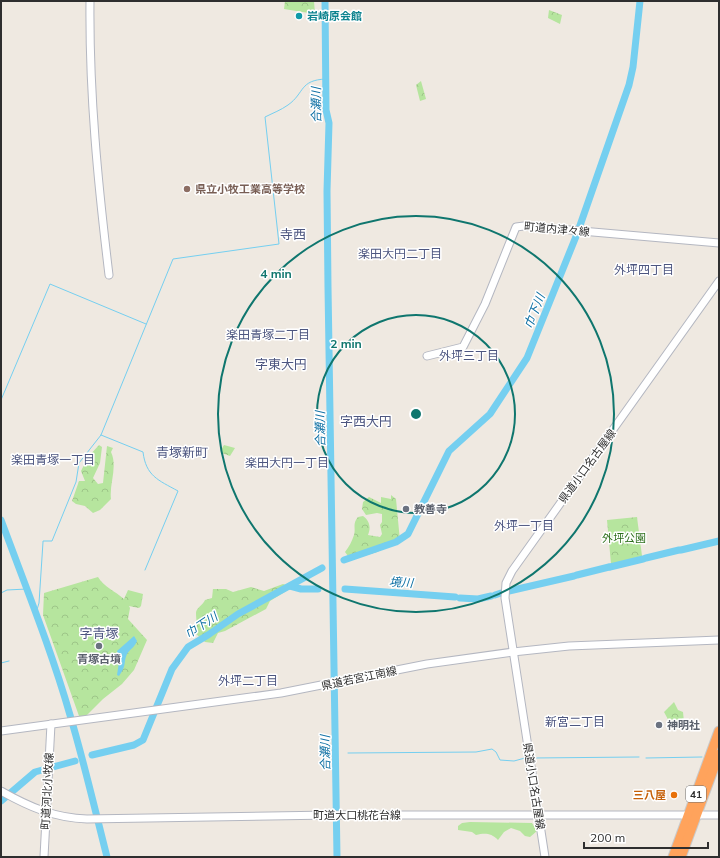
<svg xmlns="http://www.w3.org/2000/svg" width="720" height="858" font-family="Mulish,'Noto Sans JP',sans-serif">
	<defs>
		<pattern id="forest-crowns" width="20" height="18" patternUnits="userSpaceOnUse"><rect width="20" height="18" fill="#b6e59e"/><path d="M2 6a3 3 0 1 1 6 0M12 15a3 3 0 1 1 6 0" fill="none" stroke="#9dc588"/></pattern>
	</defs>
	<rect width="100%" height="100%" fill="#efe9e1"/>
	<path fill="#b6e59e" d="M470,822L532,823L537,831L530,837L525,836L520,831L511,828L504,832L498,840C491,833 485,833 476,835L472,832L458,830V826L462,823Z"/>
	<g fill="url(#forest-crowns)">
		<polygon points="285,1 314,1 315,14 284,9"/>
		<polygon points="549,10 562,15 560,24 548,18"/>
		<polygon points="421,81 426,99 420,101 416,85"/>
		<path d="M99,445L102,447L100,463L93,478L98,484L103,483L107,446L113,448L111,452C118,467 109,484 111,499L100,510L93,513L85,506L76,504L72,501L79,481H85L81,471L88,457Z"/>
		<polygon points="224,445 235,448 230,456 222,453 221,450"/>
		<path d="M391,495L396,499L400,541L377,552L351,560L345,552C349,547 352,541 354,535C356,528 352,524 358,517L363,516C370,521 371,528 368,535L380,537L382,534L380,525L382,522V514L377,513L366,515L362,509L363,502L369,497L381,503V497L391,499Z"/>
		<polygon points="637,517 642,556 611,564 607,520"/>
		<path d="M98,577C104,587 115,591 124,599L128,590L143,594L141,606L139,608L129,606L130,608L128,619L147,640L134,670L122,684L103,699L86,716H79L43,615L44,593Z"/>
		<path d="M283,584L293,587L270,601L266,609L225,631L218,633L213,643L205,642L195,633C198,626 196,620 196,613C196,608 203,605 205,600L212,598L213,589H226L233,592L251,587L264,591Z"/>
		<polygon points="674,702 678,710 683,712 684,722 671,725 664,712"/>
	</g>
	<path fill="#75cff0" d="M134,636L137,641C135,647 130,649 127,654C123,664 127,665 119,676L117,675L119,662L117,651Z"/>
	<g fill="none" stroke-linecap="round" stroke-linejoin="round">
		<g stroke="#75cff0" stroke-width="1">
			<polyline points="1,400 50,284 146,324"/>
			<path d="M101,435L143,452C146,476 158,480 178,491L145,570"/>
			<polyline points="1,593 7,590 27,589"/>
			<path d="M36,613L39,603L43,542V541H52L76,482L79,463L101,435L173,259L279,244L265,117C273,113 281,110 288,105C305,93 299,80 326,79"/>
			<polyline points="1,663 9,661"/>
			<polyline points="348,753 476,752 492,749 496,752 500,760 514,761 525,758"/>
			<polyline points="533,758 639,757"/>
			<polyline points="646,758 702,757"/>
		</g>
		<g stroke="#75cff0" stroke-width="7">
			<polyline points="325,1 326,110 329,123 327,191 328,287 337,857"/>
			<path d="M1,520C25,585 51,649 70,715C84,762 95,810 107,857"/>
			<polyline points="681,550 719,541"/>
			<polyline points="646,558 679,550"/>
			<polyline points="344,560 396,542 408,534 449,451 490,414 527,358 577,234 629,85 633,67 640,1"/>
			<polyline points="610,567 643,559"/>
			<polyline points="577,575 609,567"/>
			<polyline points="290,586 301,589 318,589"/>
			<polyline points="345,589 455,597"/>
			<polyline points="509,591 574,576"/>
			<polyline points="495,595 501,593"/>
			<polyline points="460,598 478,599 491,596"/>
			<polyline points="92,755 134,745 143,740 172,669 188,647 208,635 238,614 322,568"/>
			<polyline points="1,801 35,772 75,761"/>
		</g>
		<defs>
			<g id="secondary">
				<path d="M90,1C89,93 98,184 109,275"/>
				<polyline points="427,356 463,347 485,304 516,227 524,226 719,243"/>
				<polyline points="1,731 281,693 427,664 513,652 569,646 719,640"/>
				<path d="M1,791C29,807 55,818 87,819L331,815H719"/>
				<polyline points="44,857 51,724"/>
				<polyline points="545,857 505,598 506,583 512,571 719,281"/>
			</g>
			<g id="highway">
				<polyline points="673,857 719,731"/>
				<polyline points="681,857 719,754"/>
			</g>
		</defs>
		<use href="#secondary" stroke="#b4b7c1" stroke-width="9"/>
		<use href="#highway" stroke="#c9c9c9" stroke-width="11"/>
		<use href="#secondary" stroke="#fff" stroke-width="7"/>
		<use href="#highway" stroke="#ffa35c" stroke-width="9"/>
	</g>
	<g fill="none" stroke="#0f766e" stroke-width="2">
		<circle cx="416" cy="414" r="99"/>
		<circle cx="416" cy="414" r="198"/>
	</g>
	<circle fill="#0f9aa8" stroke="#fff" stroke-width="1.5" cx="299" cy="16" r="4"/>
	<circle fill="#8d6e63" stroke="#fff" stroke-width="1.5" cx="187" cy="189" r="4"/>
	<g fill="#6b7280" stroke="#fff" stroke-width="1.5">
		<circle cx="406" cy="509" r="4"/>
		<circle cx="99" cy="646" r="4"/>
		<circle cx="659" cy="725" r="4"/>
	</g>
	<circle fill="#e8710a" stroke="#fff" stroke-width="1.5" cx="674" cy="795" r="4"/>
	<g text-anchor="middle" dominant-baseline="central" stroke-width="3" stroke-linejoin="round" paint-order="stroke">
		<rect fill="#fff" stroke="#6d6d6d" stroke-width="1" x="686" y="786" width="20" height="16" rx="3"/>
		<g font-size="10" font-weight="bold" fill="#2e2e2e">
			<text x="696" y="794">41</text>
		</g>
		<g font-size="11" font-weight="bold" fill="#0d838f" stroke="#fff" text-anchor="start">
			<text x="307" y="16">岩崎原会館</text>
		</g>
		<g font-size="11" font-weight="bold" fill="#785e54" stroke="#fff" text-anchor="start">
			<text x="195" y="189">県立小牧工業高等学校</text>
		</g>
		<g font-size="11" fill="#2e2e2e" stroke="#fff">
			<text transform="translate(557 229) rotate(5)">町道内津々線</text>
			<text transform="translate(587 466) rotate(-54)">県道小口名古屋線</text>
			<text transform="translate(359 678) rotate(-12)">県道若宮江南線</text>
			<text transform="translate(534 786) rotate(81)">県道小口名古屋線</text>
			<text transform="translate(47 791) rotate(-87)">町道河北小牧線</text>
			<text x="357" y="815">町道大口桃花台線</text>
		</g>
		<g font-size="11" font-weight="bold" fill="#5b616d" stroke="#fff" text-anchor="start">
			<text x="414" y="509">教善寺</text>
			<text x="99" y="659" text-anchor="middle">青塚古墳</text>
			<text x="667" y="725">神明社</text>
		</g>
		<g font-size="11" fill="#2c6e1b" stroke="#fff">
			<text x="624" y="538">外坪公園</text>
		</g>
		<g font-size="11" font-weight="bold" fill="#c56008" stroke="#fff" text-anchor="end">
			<text x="666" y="795">三八屋</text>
		</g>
		<g font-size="12" font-style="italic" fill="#0d6fa3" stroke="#fff">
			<text transform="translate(316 105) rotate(-91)">合瀬川</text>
			<text transform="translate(534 311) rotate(-68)">巾下川</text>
			<text transform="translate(320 429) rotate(-91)">合瀬川</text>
			<text transform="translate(401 582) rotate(4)">境川</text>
			<text transform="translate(201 625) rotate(-33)">巾下川</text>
			<text transform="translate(325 753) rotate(-91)">合瀬川</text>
		</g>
		<g font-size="12" fill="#4d5680" stroke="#fff">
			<text x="400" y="253">楽田大円二丁目</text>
			<text x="644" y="269">外坪四丁目</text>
			<text x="268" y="334">楽田青塚二丁目</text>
			<text x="469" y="355">外坪三丁目</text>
			<text x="53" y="459">楽田青塚一丁目</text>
			<text x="287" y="462">楽田大円一丁目</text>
			<text x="524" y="525">外坪一丁目</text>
			<text x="248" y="680">外坪二丁目</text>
			<text x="575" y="721">新宮二丁目</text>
		</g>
		<g font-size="13" fill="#4d5680" stroke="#fff">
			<text x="293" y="234">寺西</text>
			<text x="281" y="364">字東大円</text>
			<text x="366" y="421">字西大円</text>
			<text x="182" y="452">青塚新町</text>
			<text x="99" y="633">字青塚</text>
		</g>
	</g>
	<circle cx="416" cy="414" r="6" fill="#0f766e" stroke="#fff" stroke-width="2"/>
	<g font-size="12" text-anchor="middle" font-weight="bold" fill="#0f766e" stroke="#fff" stroke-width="3" stroke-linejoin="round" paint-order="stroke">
		<text x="276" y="278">4 min</text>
		<text x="346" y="348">2 min</text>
	</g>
	<rect width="720" height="858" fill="none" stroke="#2e2e2e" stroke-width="4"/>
	<path d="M584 842v6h124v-6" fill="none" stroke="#2e2e2e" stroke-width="2"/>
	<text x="590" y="842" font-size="12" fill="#2e2e2e" stroke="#ffffff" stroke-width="3" paint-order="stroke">200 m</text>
</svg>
